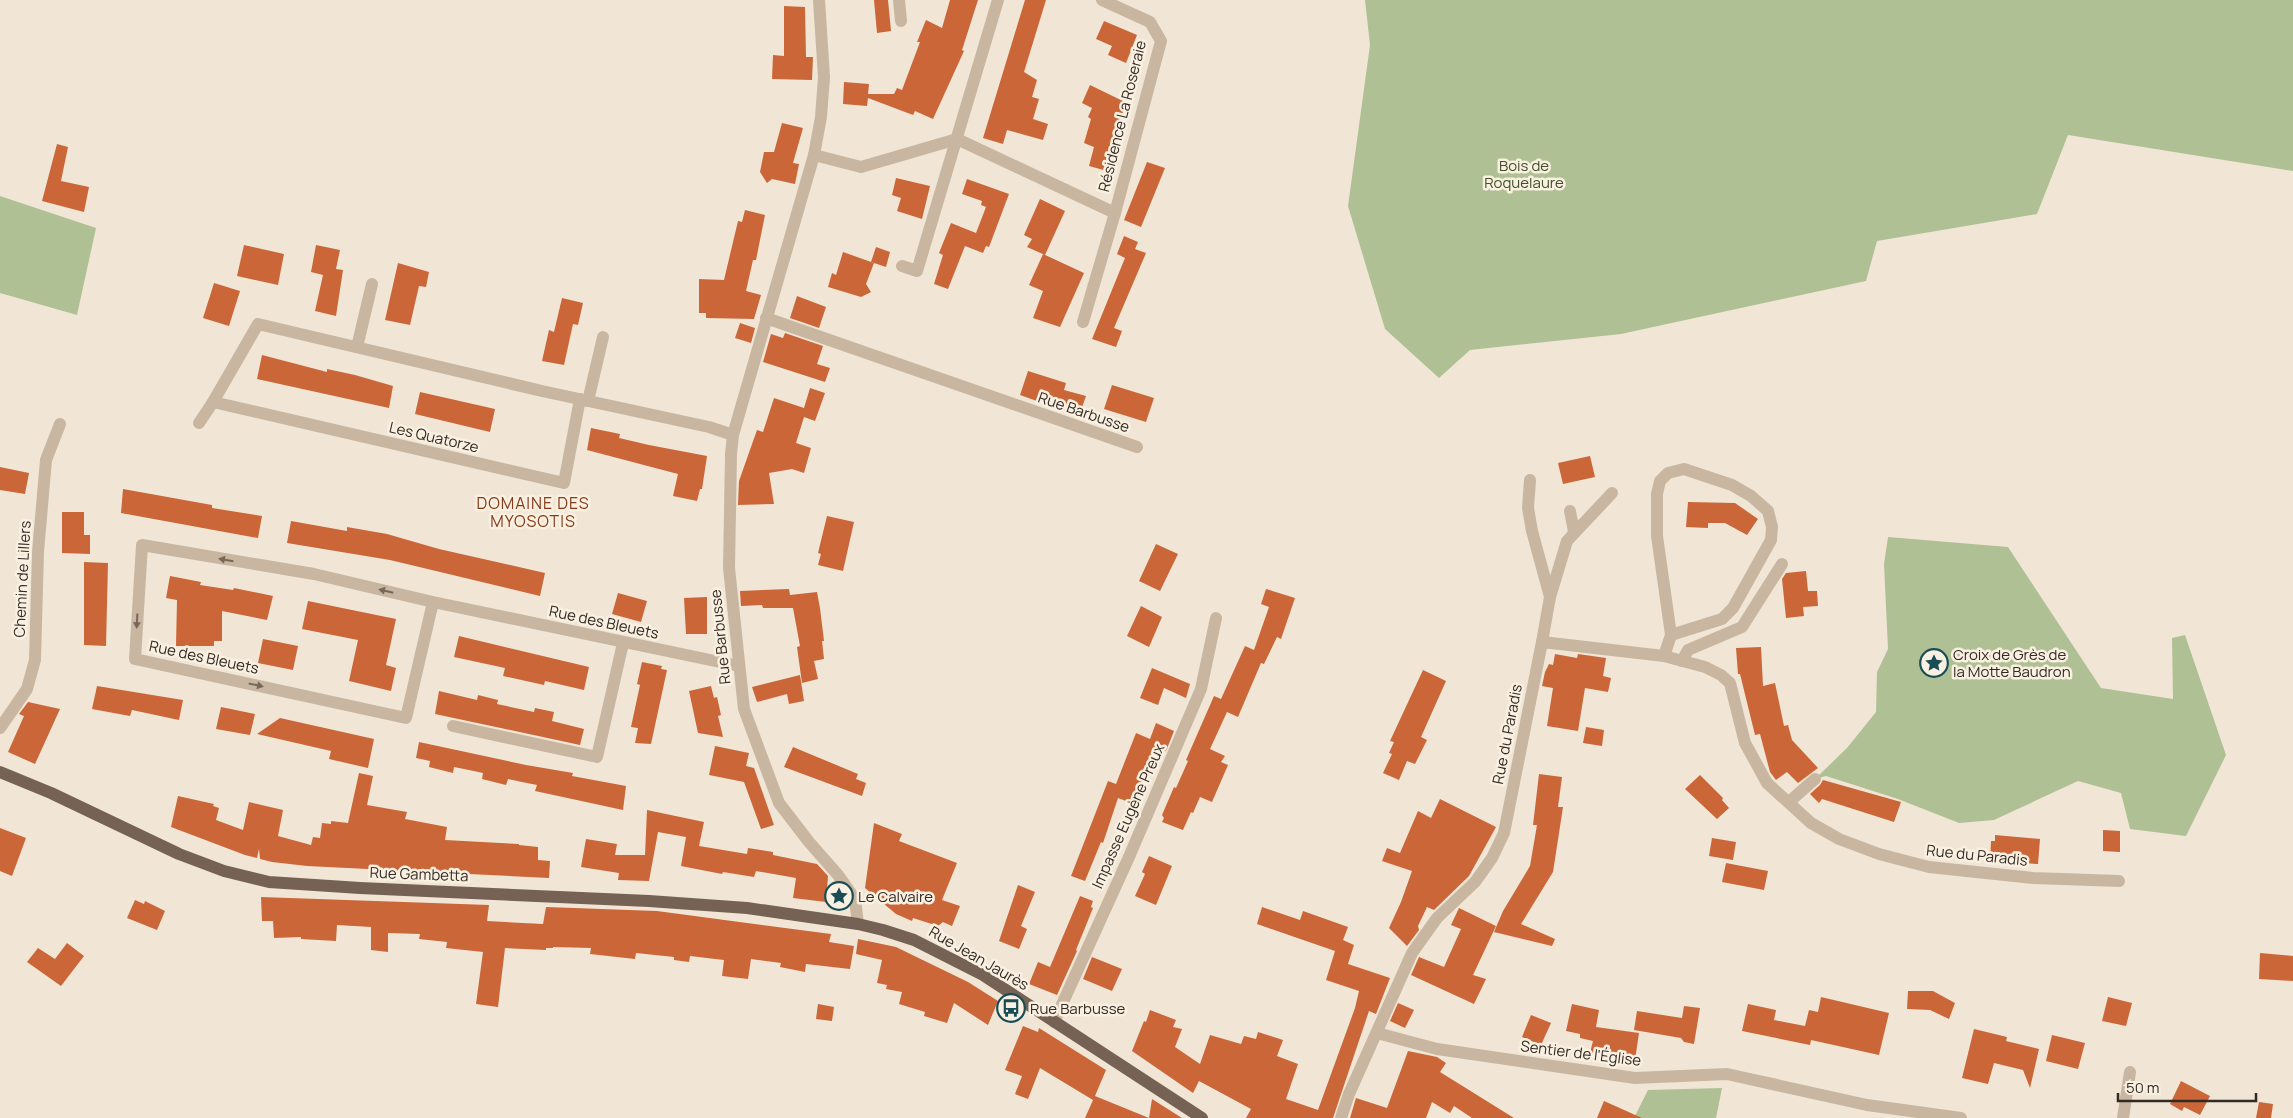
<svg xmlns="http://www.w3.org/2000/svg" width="2293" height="1118" font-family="Manrope,sans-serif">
	<rect width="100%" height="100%" fill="#f1e6d5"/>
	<g fill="#afc095">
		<polygon points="1365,0 2293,0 2293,171 2068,135 2037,214 1877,241 1866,281 1621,334 1470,350 1439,378 1385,329 1348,206 1370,45"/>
		<polygon points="0,196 96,228 77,315 0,293"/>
		<polygon points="1888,537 2008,547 2101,688 2173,699 2172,638 2185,635 2226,755 2186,836 2130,829 2121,793 2078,781 1994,820 1959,823 1898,799 1826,776 1815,779 1847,748 1876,712 1877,672 1888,649 1884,564"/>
		<polygon points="1722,1088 1716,1118 1634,1118 1648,1090"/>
	</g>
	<g fill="#cb6639">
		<polygon points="874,0 888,0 891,31 877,33"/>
		<polygon points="950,0 978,0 962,50 964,51 933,119 915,111 913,115 868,98 867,106 843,104 844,82 869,84 868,94 894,94 897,88 902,90 920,42 917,42 926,20 942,28"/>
		<polygon points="1025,0 1046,0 1024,72 1037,80 1032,97 1039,99 1033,119 1048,124 1043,140 1007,130 1003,144 983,138"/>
		<polygon points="784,6 805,7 806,57 813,57 812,80 772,79 773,55 784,56"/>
		<polygon points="1104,21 1137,35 1126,63 1108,55 1112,46 1096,39"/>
		<polygon points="1090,85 1127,103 1114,132 1119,133 1107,171 1089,166 1094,147 1084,143 1091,119 1088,117 1092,108 1082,103"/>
		<polygon points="782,123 803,128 793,163 799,164 795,184 772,179 767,183 760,172 764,152 774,152"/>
		<polygon points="57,144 68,147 61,181 89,187 84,212 42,201"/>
		<polygon points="1147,162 1165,168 1141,227 1124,220"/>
		<polygon points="896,178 930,186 922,219 897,211 901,198 892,195"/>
		<polygon points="967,179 1009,194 989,247 986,246 983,253 965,246 948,289 934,284 943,255 939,253 951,223 976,233 986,207 981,205 982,201 962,194"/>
		<polygon points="1040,199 1065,211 1045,255 1027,247 1032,239 1024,235"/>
		<polygon points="745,210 765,215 756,260 753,260 746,291 761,295 754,319 706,318 706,313 699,313 699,279 724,280 738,221 742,222"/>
		<polygon points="1124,236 1138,242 1135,249 1146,253 1114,328 1122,331 1116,347 1092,339 1125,258 1117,254"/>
		<polygon points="244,245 284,254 278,285 237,276"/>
		<polygon points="316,245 340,250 336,269 343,270 336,316 315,311 323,275 311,272"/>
		<polygon points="876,247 890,252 886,267 871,262"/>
		<polygon points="843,252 874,263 866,284 871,292 861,297 828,287 832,273 836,275"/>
		<polygon points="1043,254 1084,273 1060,327 1033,318 1043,291 1029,285"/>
		<polygon points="398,263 429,272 426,287 419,286 410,325 385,320"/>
		<polygon points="214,283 240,291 229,326 203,318"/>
		<polygon points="797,296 826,307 819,328 790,318"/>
		<polygon points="562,298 583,303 578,325 573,324 564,365 542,361 549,330 554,332"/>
		<polygon points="740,323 755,328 751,343 735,338"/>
		<polygon points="785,333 823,346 817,364 830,368 825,382 763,362 771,334 783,338"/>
		<polygon points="262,355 327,372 327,369 355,375 393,386 389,408 257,379"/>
		<polygon points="1028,371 1066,383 1064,390 1086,396 1079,416 1020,395"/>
		<polygon points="1112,385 1154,398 1146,422 1104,409"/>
		<polygon points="810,388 825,393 815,421 804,417 796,443 811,448 804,473 792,469 769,473 774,504 738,505 739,481 757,430 763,432 774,398 804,408"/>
		<polygon points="420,392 495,409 490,432 415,414"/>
		<polygon points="591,428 620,434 619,438 649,445 707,456 702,489 700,489 697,501 673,496 678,474 587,450"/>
		<polygon points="1590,456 1595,477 1563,484 1558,463"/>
		<polygon points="0,467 29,473 25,494 0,490"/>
		<polygon points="123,489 212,505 212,508 262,516 258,538 121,513"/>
		<polygon points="1688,502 1735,503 1758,519 1747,535 1725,523 1708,523 1708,528 1686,527"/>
		<polygon points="62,512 84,512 84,535 90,535 90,554 62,553"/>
		<polygon points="827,516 854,522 843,571 818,565 821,554 818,553"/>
		<polygon points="291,521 347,531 347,527 387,534 439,549 545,573 540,596 390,560 287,543"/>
		<polygon points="1156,544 1178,554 1160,591 1139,581"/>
		<polygon points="84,562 108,563 106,646 84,645"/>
		<polygon points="1806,571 1808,591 1817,591 1818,606 1803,607 1804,616 1786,618 1782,579 1786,573"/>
		<polygon points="170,576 201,582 200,585 233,590 234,588 273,596 267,620 222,611 222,641 214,641 214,646 176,646 177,600 166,598"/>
		<polygon points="789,589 790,595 817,592 820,608 824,641 822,641 824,659 814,661 818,679 802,683 797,647 800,646 793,608 763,608 762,605 741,606 740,591"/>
		<polygon points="1266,589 1295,598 1281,639 1277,637 1264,664 1261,663 1238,717 1227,712 1210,749 1225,756 1221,762 1228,765 1212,802 1200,797 1193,813 1191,812 1183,830 1162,822 1164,818 1162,815 1174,787 1176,788 1188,761 1186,760 1214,696 1221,699 1245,646 1254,650 1269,607 1261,604"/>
		<polygon points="618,593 647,601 641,622 612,614"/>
		<polygon points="707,597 707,634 686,634 684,598"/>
		<polygon points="308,601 396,619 386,665 396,668 391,691 349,681 358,640 302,629"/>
		<polygon points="1141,606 1162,617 1149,647 1127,636"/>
		<polygon points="459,636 589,667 584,690 545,681 544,685 503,676 505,668 454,657"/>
		<polygon points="263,639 298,646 293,670 258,663"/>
		<polygon points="1761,647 1763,686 1775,683 1784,726 1788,725 1792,740 1818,768 1798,783 1787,772 1776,780 1770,772 1760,734 1755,735 1740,674 1738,674 1736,648"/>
		<polygon points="1555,654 1577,658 1578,654 1606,658 1603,676 1611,678 1608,692 1585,688 1578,731 1547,726 1553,688 1542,686 1545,672 1549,664 1553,665"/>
		<polygon points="642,662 662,666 661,669 667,670 651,744 635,743 638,728 631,727 640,685 637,684"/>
		<polygon points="1152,668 1190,684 1186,698 1164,688 1158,705 1140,698"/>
		<polygon points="1423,670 1446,681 1421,737 1427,740 1415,764 1407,761 1399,780 1383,773 1392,754 1389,753 1394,742 1390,741"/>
		<polygon points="800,675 804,701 789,704 787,694 757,702 752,687"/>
		<polygon points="97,686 183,700 179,720 132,710 130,716 92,709"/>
		<polygon points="711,686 714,698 717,697 721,715 718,716 723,737 698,733 689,691"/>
		<polygon points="439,691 477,700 478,695 498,700 497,704 534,712 535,708 554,712 552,721 584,729 580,745 435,714"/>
		<polygon points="28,702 60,709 35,764 8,752 24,716 19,714"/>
		<polygon points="221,707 255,714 250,735 216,729"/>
		<polygon points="280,718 374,739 368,768 329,759 331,751 257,734"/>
		<polygon points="1156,723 1174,731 1166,751 1157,747 1134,804 1118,798 1103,843 1101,842 1085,881 1071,876 1108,781 1116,784 1136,733 1150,739"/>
		<polygon points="1586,727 1604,730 1602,746 1583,743"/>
		<polygon points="419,742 526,765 573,773 572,776 626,786 623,810 535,791 537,785 522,782 508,779 506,785 482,779 483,773 469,770 454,767 453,773 429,767 430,761 416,758"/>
		<polygon points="715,746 749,753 746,766 754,768 774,825 761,829 744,782 709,775"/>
		<polygon points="793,747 858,774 856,779 866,783 862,796 784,767"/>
		<polygon points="359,773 373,776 367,805 407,812 405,819 447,827 445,840 519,844 519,845 538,847 538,860 550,861 549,878 307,866 272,862 260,859 259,849 257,858 245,855 171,827 178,796 214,804 213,806 219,808 216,820 243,830 249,802 283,810 278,836 311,845 313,837 320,838 322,823 331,824 331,821 348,823"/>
		<polygon points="1539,774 1562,777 1558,807 1563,807 1553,872 1521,924 1555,939 1552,946 1494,932 1503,911 1530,866 1537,825 1533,825"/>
		<polygon points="1700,775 1723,798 1722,800 1729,808 1717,819 1685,789"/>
		<polygon points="1823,780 1901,802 1894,822 1822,799 1819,803 1810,794 1820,785"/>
		<polygon points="1440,799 1496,827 1469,876 1434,910 1427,907 1418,926 1419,930 1407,946 1389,928 1401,902 1412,871 1382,861 1387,848 1400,853 1418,811 1431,818"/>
		<polygon points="647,810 704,822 699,846 747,854 748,848 773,852 773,855 817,864 828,876 826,902 793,898 796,878 756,871 754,877 723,872 722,874 681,866 686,837 658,832 649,881 618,880 619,873 581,867 586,839 617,844 615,855 645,855"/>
		<polygon points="874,823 902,834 899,841 957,863 942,900 960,906 952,926 943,922 938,926 913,918 912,921 896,914 865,888"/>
		<polygon points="0,828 26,838 12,876 0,871"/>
		<polygon points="2103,830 2120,831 2120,852 2103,851"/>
		<polygon points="1995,835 2040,839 2038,864 1990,861 1991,841 1995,841"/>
		<polygon points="1712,838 1736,842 1733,860 1709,856"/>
		<polygon points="1149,856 1172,866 1156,905 1135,896 1145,874 1142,872"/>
		<polygon points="1726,863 1768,871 1764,890 1722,882"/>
		<polygon points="1018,885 1035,892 1021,926 1027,929 1019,949 999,941"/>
		<polygon points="1080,896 1093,901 1091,907 1093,908 1076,950 1077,951 1057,995 1029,984 1038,962 1050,967"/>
		<polygon points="261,897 489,905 487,921 543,924 546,907 657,911 831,934 829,942 854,946 850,969 806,964 805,972 780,967 781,963 751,959 748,979 722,976 724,960 690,956 689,962 674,960 674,957 636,953 635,959 590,954 591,948 553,947 553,948 546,948 546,950 505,948 498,1007 476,1004 483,952 446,948 447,942 419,939 420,934 388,933 388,952 371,950 371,927 337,925 336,941 301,939 301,937 274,938 273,921 262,921"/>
		<polygon points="135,900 144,904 145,901 165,911 157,930 127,918"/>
		<polygon points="1262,907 1300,920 1303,911 1348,927 1343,940 1354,945 1348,964 1390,978 1376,1014 1369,1011 1333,1118 1246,1118 1251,1109 1199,1081 1193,1093 1132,1051 1144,1021 1146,1022 1150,1010 1176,1020 1173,1027 1182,1029 1175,1047 1200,1064 1210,1035 1241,1044 1244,1036 1256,1039 1258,1032 1283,1040 1277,1056 1298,1064 1286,1099 1318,1110 1355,1008 1359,991 1326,980 1335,951 1257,924"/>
		<polygon points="1459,908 1496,926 1473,975 1486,979 1474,1004 1411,975 1419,957 1444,967 1461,929 1451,925"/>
		<polygon points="858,939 896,947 968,982 998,1001 988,1025 954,1003 947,1023 924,1016 925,1012 899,1004 902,992 886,989 887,985 877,983 882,960 856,954"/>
		<polygon points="67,943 84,956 61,986 27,962 38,948 55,959"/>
		<polygon points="2260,953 2293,956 2293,981 2259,979"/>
		<polygon points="1092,957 1122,969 1112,991 1083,979"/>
		<polygon points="1908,991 1933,991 1955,1003 1949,1019 1930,1010 1907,1009"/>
		<polygon points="1821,997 1889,1013 1879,1055 1811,1040 1810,1045 1742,1031 1748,1004 1776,1010 1774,1020 1805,1026 1809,1010 1818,1012"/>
		<polygon points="2108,997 2132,1003 2126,1026 2102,1021"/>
		<polygon points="1398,1003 1414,1010 1405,1028 1390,1021"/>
		<polygon points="818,1004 834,1007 832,1021 816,1019"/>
		<polygon points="1572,1004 1599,1010 1596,1027 1639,1033 1635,1060 1590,1053 1593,1041 1580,1038 1580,1034 1566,1031"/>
		<polygon points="1684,1006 1700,1008 1694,1044 1684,1042 1681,1038 1634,1030 1637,1011 1682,1018"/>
		<polygon points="1531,1015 1551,1023 1541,1045 1522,1037"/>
		<polygon points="1023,1026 1038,1032 1039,1028 1106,1070 1095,1096 1149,1118 1085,1118 1093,1100 1040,1068 1028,1099 1015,1094 1022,1076 1005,1070"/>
		<polygon points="1974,1029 2007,1037 2006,1041 2039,1049 2030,1088 2023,1070 1994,1063 1988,1084 1962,1078"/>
		<polygon points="2052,1035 2085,1043 2078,1069 2046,1061"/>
		<polygon points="1408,1051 1437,1057 1446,1063 1440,1072 1514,1118 1472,1118 1454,1106 1450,1113 1432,1102 1426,1118 1350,1118 1356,1098 1387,1108"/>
		<polygon points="2181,1081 2210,1096 2200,1115 2184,1107 2182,1111 2170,1104"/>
		<polygon points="1152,1099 1182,1118 1149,1118"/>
		<polygon points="1604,1101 1642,1118 1597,1118"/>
		<polygon points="2259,1102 2273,1104 2271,1118 2256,1118"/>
	</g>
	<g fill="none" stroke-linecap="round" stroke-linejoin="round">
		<g stroke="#c9b6a1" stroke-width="12">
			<polyline points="819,0 824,77 821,117 814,155 733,435 731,454 729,568 744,709 779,803 809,842 838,875 855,899 858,924"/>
			<polyline points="899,0 901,21"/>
			<polyline points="1102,0 1150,22 1161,41 1115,213"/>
			<polyline points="814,155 861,167 957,139 1115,213 1083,322"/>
			<polyline points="902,266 917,271 998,0"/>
			<polyline points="766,318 1137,447"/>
			<polyline points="357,347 372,284"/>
			<polyline points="580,399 564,483 213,402 258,324 542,391 709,427 733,435"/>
			<polyline points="588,401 603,337"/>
			<polyline points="199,423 213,402"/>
			<polyline points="1530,480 1528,508 1532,531 1550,597"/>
			<polyline points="1570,511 1574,532"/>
			<polyline points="433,602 406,718 135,659 142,545 314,574 433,602 739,666"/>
			<polyline points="1542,642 1550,597 1567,541 1612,493"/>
			<polyline points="1664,656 1671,635 1657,536 1657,494 1660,481 1668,473 1684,469 1732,485 1751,496 1768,511 1772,527 1771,540 1733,608 1722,619 1671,635"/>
			<polyline points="1682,661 1688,650 1742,627 1782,564"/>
			<polyline points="453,726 597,757 623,643"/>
			<polyline points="0,728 27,689 35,660 38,552 46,460 60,424"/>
			<polyline points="1789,802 1815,779"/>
			<polyline points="1054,1022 1129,857 1201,689 1216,618"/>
			<polyline points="1377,1033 1437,1049 1635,1078 1727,1074 1867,1105 1961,1118"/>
			<polyline points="1341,1118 1349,1094 1412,953 1437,918 1475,882 1492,858 1504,833 1542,642 1664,656 1705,667 1721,675 1730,683 1745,743 1767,783 1811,823 1839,839 1879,854 1929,867 2033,878 2119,881"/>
			<polyline points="2123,1118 2130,1072"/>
		</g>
		<polyline stroke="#766254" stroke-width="12" points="0,772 51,793 179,854 224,871 269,882 360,888 649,901 747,908 858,924 883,930 914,940 983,975 1202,1118"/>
	</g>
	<defs><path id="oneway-solid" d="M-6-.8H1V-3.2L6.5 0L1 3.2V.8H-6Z" transform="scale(1.25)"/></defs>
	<g fill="#76695c">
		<use href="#oneway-solid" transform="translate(226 560) rotate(-170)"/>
		<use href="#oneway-solid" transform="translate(386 591) rotate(-167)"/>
		<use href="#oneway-solid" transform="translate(137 621) rotate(93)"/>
		<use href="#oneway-solid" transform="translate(256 685) rotate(12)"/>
	</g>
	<defs>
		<symbol id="sight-ring" viewBox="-11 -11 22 22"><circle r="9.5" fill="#f9f0e1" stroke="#194d56" stroke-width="1.5"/><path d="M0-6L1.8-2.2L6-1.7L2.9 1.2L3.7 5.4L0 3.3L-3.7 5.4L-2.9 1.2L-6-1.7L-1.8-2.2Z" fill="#194d56"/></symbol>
		<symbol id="bus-ring" viewBox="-11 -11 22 22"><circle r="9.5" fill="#f9f0e1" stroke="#194d56" stroke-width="1.5"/><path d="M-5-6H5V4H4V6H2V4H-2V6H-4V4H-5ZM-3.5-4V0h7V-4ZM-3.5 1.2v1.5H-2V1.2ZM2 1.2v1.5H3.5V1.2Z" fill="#194d56"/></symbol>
	</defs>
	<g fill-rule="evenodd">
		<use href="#sight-ring" x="1918" y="647" width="32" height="32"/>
		<use href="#sight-ring" x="823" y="880" width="32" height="32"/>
		<use href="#bus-ring" x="995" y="992" width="32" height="32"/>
	</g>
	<g text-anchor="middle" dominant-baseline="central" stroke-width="5" stroke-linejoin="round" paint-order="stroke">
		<g font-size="15" fill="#332a24" stroke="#f9f0e1">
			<text transform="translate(1122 116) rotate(-76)">Résidence La Roseraie</text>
			<text transform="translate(1084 412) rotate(19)">Rue Barbusse</text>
			<text transform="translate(434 437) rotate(13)">Les Quatorze</text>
			<text transform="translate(22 579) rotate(-87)">Chemin de Lillers</text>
			<text transform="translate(604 622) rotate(12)">Rue des Bleuets</text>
			<text transform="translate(720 637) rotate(-96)">Rue Barbusse</text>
			<text transform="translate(204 657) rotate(12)">Rue des Bleuets</text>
			<text transform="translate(1507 734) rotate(-79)">Rue du Paradis</text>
			<text transform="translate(1128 816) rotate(-66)">Impasse Eugène Preux</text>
			<text transform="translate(1977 855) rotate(6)">Rue du Paradis</text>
			<text transform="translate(419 874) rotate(2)">Rue Gambetta</text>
			<text transform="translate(979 958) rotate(30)">Rue Jean Jaurès</text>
			<text transform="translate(1581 1053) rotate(7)">Sentier de l'Église</text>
		</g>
		<g font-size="15" fill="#405227" stroke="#f9f0e1">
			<text x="1524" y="165">Bois de<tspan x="1524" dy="17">Roquelaure</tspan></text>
		</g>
		<g font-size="15" fill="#332a24" stroke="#f9f0e1" text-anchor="start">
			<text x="1953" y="654">Croix de Grès de<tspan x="1953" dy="17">la Motte Baudron</tspan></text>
			<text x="858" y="896">Le Calvaire</text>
			<text x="1030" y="1008">Rue Barbusse</text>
		</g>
		<g font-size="16" letter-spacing="1" fill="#853b1a" stroke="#f9f0e1">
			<text x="533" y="503">DOMAINE DES<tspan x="533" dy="18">MYOSOTIS</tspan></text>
		</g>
	</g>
	<path d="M2118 1093v8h138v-8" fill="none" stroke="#332a24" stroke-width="2.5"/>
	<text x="2126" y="1093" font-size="15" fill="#332a24" stroke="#f9f0e1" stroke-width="4" paint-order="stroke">50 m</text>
</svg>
